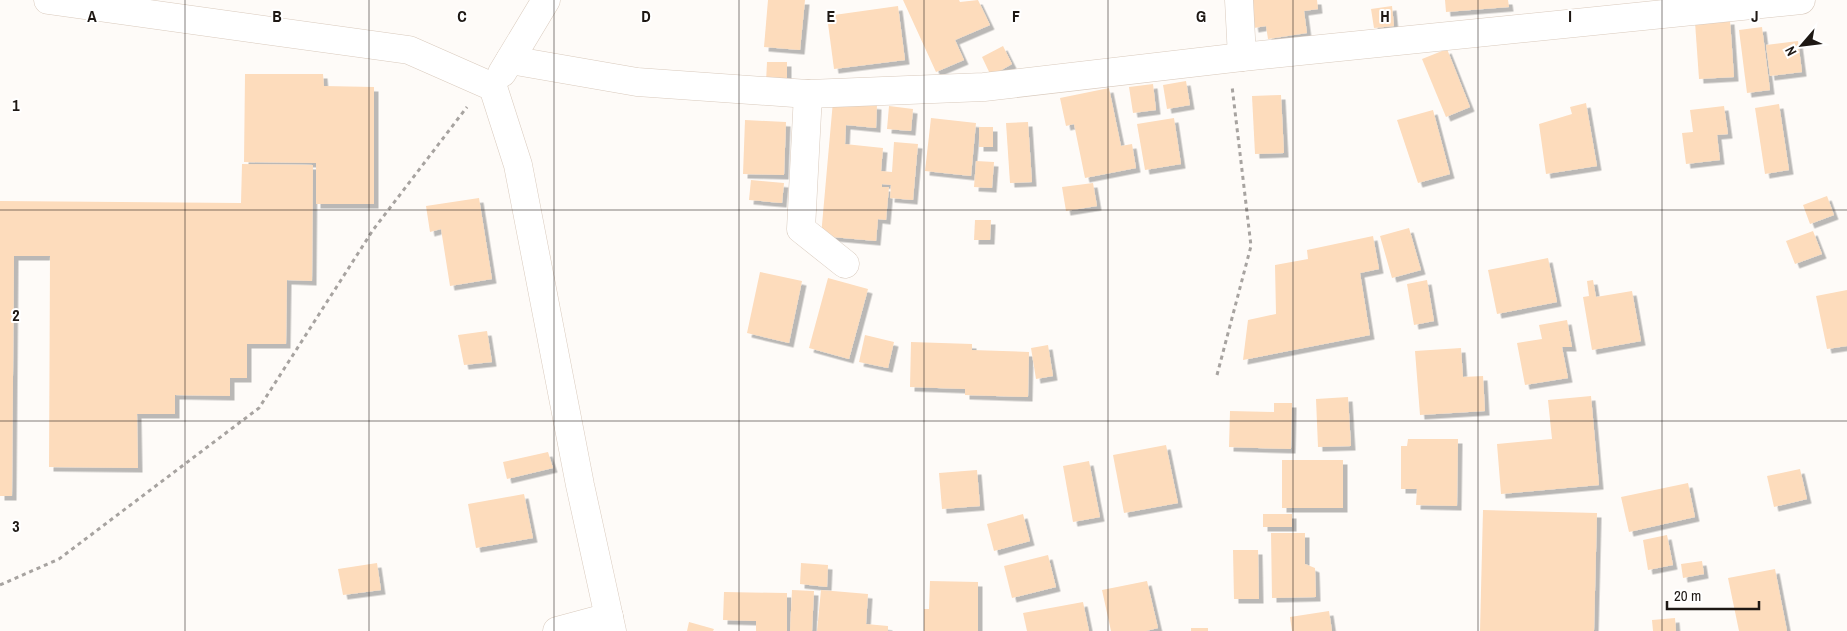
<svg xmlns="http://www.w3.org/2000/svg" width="1847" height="631" font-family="'Archivo Narrow',sans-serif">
	<defs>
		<filter id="shadow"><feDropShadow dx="4.5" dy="4.5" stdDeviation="0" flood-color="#0004"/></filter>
	</defs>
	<rect width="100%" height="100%" fill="#fefbf8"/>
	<g fill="#fddcbc" filter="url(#shadow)">
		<polygon points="768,0 805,0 800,50 764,47"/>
		<polygon points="903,0 959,0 960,2 978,0 990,25 955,40 964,60 936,72"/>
		<polygon points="1250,0 1317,0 1318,9 1304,11 1307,33 1268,39 1266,26 1254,28"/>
		<polygon points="1445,0 1508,0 1509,7 1446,12"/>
		<polygon points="898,6 905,60 834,69 827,16"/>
		<polygon points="1392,6 1394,26 1374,28 1371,9"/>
		<polygon points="1730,20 1734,77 1699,79 1695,22"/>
		<polygon points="1762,27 1770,90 1747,93 1739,30"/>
		<polygon points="1798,41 1802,72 1770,76 1766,45"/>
		<polygon points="1003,46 1012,64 991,76 982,57"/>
		<polygon points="1447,49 1470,107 1446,117 1422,59"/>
		<polygon points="767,62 787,62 787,82 766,82"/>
		<polygon points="245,74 323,74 324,86 374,87 374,204 316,204 316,163 244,162"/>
		<polygon points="1186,81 1190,105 1167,109 1163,85"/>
		<polygon points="1153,84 1156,110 1133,113 1129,87"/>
		<polygon points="1109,88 1121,146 1132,144 1136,168 1085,178 1074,124 1066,126 1060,98"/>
		<polygon points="1281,95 1284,153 1255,154 1252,96"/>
		<polygon points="833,101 877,105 876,128 846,125 845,144 883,148 881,171 892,172 894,142 918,144 913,200 890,198 891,185 882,184 882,187 889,187 886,220 878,219 876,241 821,236"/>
		<polygon points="1586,103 1597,166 1546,174 1539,124 1572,114 1570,107"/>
		<polygon points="1779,104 1789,170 1765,174 1755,108"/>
		<polygon points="889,106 913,109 911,131 887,129"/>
		<polygon points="1724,106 1728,134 1717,135 1720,160 1686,164 1682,133 1693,132 1690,110"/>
		<polygon points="1433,110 1450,174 1418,183 1397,120"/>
		<polygon points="931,118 976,123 971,176 925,171"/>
		<polygon points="1174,118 1181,164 1145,170 1137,124"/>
		<polygon points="745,120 786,122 784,175 743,174"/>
		<polygon points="1028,122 1032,182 1010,183 1006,123"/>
		<rect x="979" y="127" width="14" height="20"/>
		<polygon points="976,161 994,162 992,188 974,187"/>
		<polygon points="242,164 313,165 312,281 287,280 286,344 247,344 247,378 230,378 230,396 175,395 175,414 137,414 138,468 49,467 50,256 14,256 12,496 0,496 0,201 241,203"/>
		<polygon points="751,180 784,183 782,203 749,200"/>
		<polygon points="1093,183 1097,206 1066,211 1062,187"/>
		<polygon points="1827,196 1834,215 1810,224 1803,205"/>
		<polygon points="479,198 492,279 450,286 441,229 430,232 426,206"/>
		<polygon points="975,220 991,220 990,240 974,240"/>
		<polygon points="1409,228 1421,270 1392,278 1380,236"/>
		<polygon points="1813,231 1822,254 1795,264 1786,241"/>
		<polygon points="1373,236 1379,269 1360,273 1370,335 1243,360 1248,320 1276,314 1275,265 1308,259 1307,250"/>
		<polygon points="1548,258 1557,302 1497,314 1488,270"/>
		<polygon points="760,272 802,281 789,343 747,333"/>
		<polygon points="828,278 868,289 849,359 809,348"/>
		<polygon points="1427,280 1434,321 1414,325 1407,284"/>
		<polygon points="1593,280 1596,297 1632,291 1641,341 1592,350 1583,297 1589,296 1587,281"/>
		<polygon points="1847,290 1847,346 1827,349 1816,296"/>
		<polygon points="1567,320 1572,347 1562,347 1568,378 1525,385 1517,343 1542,339 1539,325"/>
		<polygon points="487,331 492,362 464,365 458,335"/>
		<polygon points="865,335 894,342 888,368 859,362"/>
		<polygon points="911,342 972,344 972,350 1029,352 1028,397 965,395 965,389 910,387"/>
		<polygon points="1048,345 1053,376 1036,379 1031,348"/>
		<polygon points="1461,348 1463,377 1483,376 1485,411 1420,415 1415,351"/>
		<polygon points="1591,396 1599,485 1501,494 1497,444 1552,439 1548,400"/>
		<polygon points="1348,397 1351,446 1318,447 1316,399"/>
		<polygon points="1274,403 1292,403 1291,449 1229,447 1230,411 1274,412"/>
		<polygon points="1408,439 1458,439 1457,506 1416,505 1417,489 1401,489 1401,446 1407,446"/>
		<polygon points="1166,445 1178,503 1124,513 1113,455"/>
		<polygon points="548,452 553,468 507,479 503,462"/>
		<rect x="1282" y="460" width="61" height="48"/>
		<polygon points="1089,461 1100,517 1073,522 1063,466"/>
		<polygon points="1800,469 1807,499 1774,507 1767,476"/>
		<polygon points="977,470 980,506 942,509 939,473"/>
		<polygon points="1688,483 1695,517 1629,532 1621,497"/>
		<polygon points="524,494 533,538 476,548 468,504"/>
		<polygon points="1483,510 1597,513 1594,631 1480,631"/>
		<polygon points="1023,514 1030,541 994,551 987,524"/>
		<rect x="1263" y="514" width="29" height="13"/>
		<polygon points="1271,533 1305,533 1305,564 1315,568 1316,597 1272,598"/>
		<polygon points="1667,535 1673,565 1648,570 1643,540"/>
		<polygon points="1233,550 1258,550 1259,599 1234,599"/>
		<polygon points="1048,555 1056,587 1012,598 1004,566"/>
		<polygon points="1702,561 1704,574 1683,578 1681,564"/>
		<polygon points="377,563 381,590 343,595 338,569"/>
		<polygon points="801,563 828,565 827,587 800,584"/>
		<polygon points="1775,569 1787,631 1739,631 1728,578"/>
		<polygon points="930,581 978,582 978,631 924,631 924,609 929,609"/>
		<polygon points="1147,581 1158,628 1146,631 1111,631 1102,590"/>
		<polygon points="792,590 814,591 812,631 790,631"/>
		<polygon points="821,590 868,594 866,624 888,626 888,631 817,631"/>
		<polygon points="724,592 787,593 787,631 756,631 756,621 723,620"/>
		<polygon points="1083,602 1089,631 1027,631 1023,613"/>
		<polygon points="1329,611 1332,631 1292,631 1290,617"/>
		<polygon points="1675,618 1676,631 1653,631 1652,620"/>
		<polygon points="689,622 714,629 713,631 687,631"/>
		<rect x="1191" y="628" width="17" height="3"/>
	</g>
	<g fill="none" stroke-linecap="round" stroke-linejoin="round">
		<defs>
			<g id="minor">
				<polyline points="48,0 409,50 493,87 518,165 580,485 612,631"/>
				<polyline points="1239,0 1242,57"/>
				<polyline points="510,60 637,82 808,94 984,87 1242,57 1801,0"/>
				<polyline points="502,73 546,0"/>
				<polyline points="808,94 801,229 845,264"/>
				<polyline points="557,631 609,617"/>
			</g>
		</defs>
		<use href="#minor" stroke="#d9cabd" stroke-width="29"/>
		<g stroke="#a7a3a0" stroke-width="3" stroke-dasharray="4 4" stroke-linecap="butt">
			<polyline points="1217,375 1251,246 1232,86"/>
			<polyline points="0,585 59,559 259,408 373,230 467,107"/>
		</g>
		<use href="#minor" stroke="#fff" stroke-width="28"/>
	</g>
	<path fill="none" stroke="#1e1814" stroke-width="1" stroke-opacity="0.55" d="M185,0V631M369,0V631M554,0V631M739,0V631M924,0V631M1108,0V631M1293,0V631M1478,0V631M1662,0V631M0,210H1847M0,421H1847"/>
	<g font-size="16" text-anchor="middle" font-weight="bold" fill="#1e1814" stroke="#fff" stroke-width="4" stroke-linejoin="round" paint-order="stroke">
		<text x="92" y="22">A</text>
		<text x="277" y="22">B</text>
		<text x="462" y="22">C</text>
		<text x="646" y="22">D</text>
		<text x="831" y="22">E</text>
		<text x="1016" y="22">F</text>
		<text x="1201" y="22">G</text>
		<text x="1385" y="22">H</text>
		<text x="1570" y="22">I</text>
		<text x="1755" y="22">J</text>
		<text x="16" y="111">1</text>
		<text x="16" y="321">2</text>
		<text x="16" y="532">3</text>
	</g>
	<g transform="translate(1802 45) rotate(242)" stroke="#ffffff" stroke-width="4" paint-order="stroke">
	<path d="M0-4L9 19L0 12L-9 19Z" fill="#1e1814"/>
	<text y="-8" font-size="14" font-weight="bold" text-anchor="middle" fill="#1e1814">N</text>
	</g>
	<path d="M1667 601v8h92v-8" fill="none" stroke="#1e1814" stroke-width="2.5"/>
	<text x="1674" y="601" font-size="15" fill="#1e1814" stroke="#ffffff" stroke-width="4" paint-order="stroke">20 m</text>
</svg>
